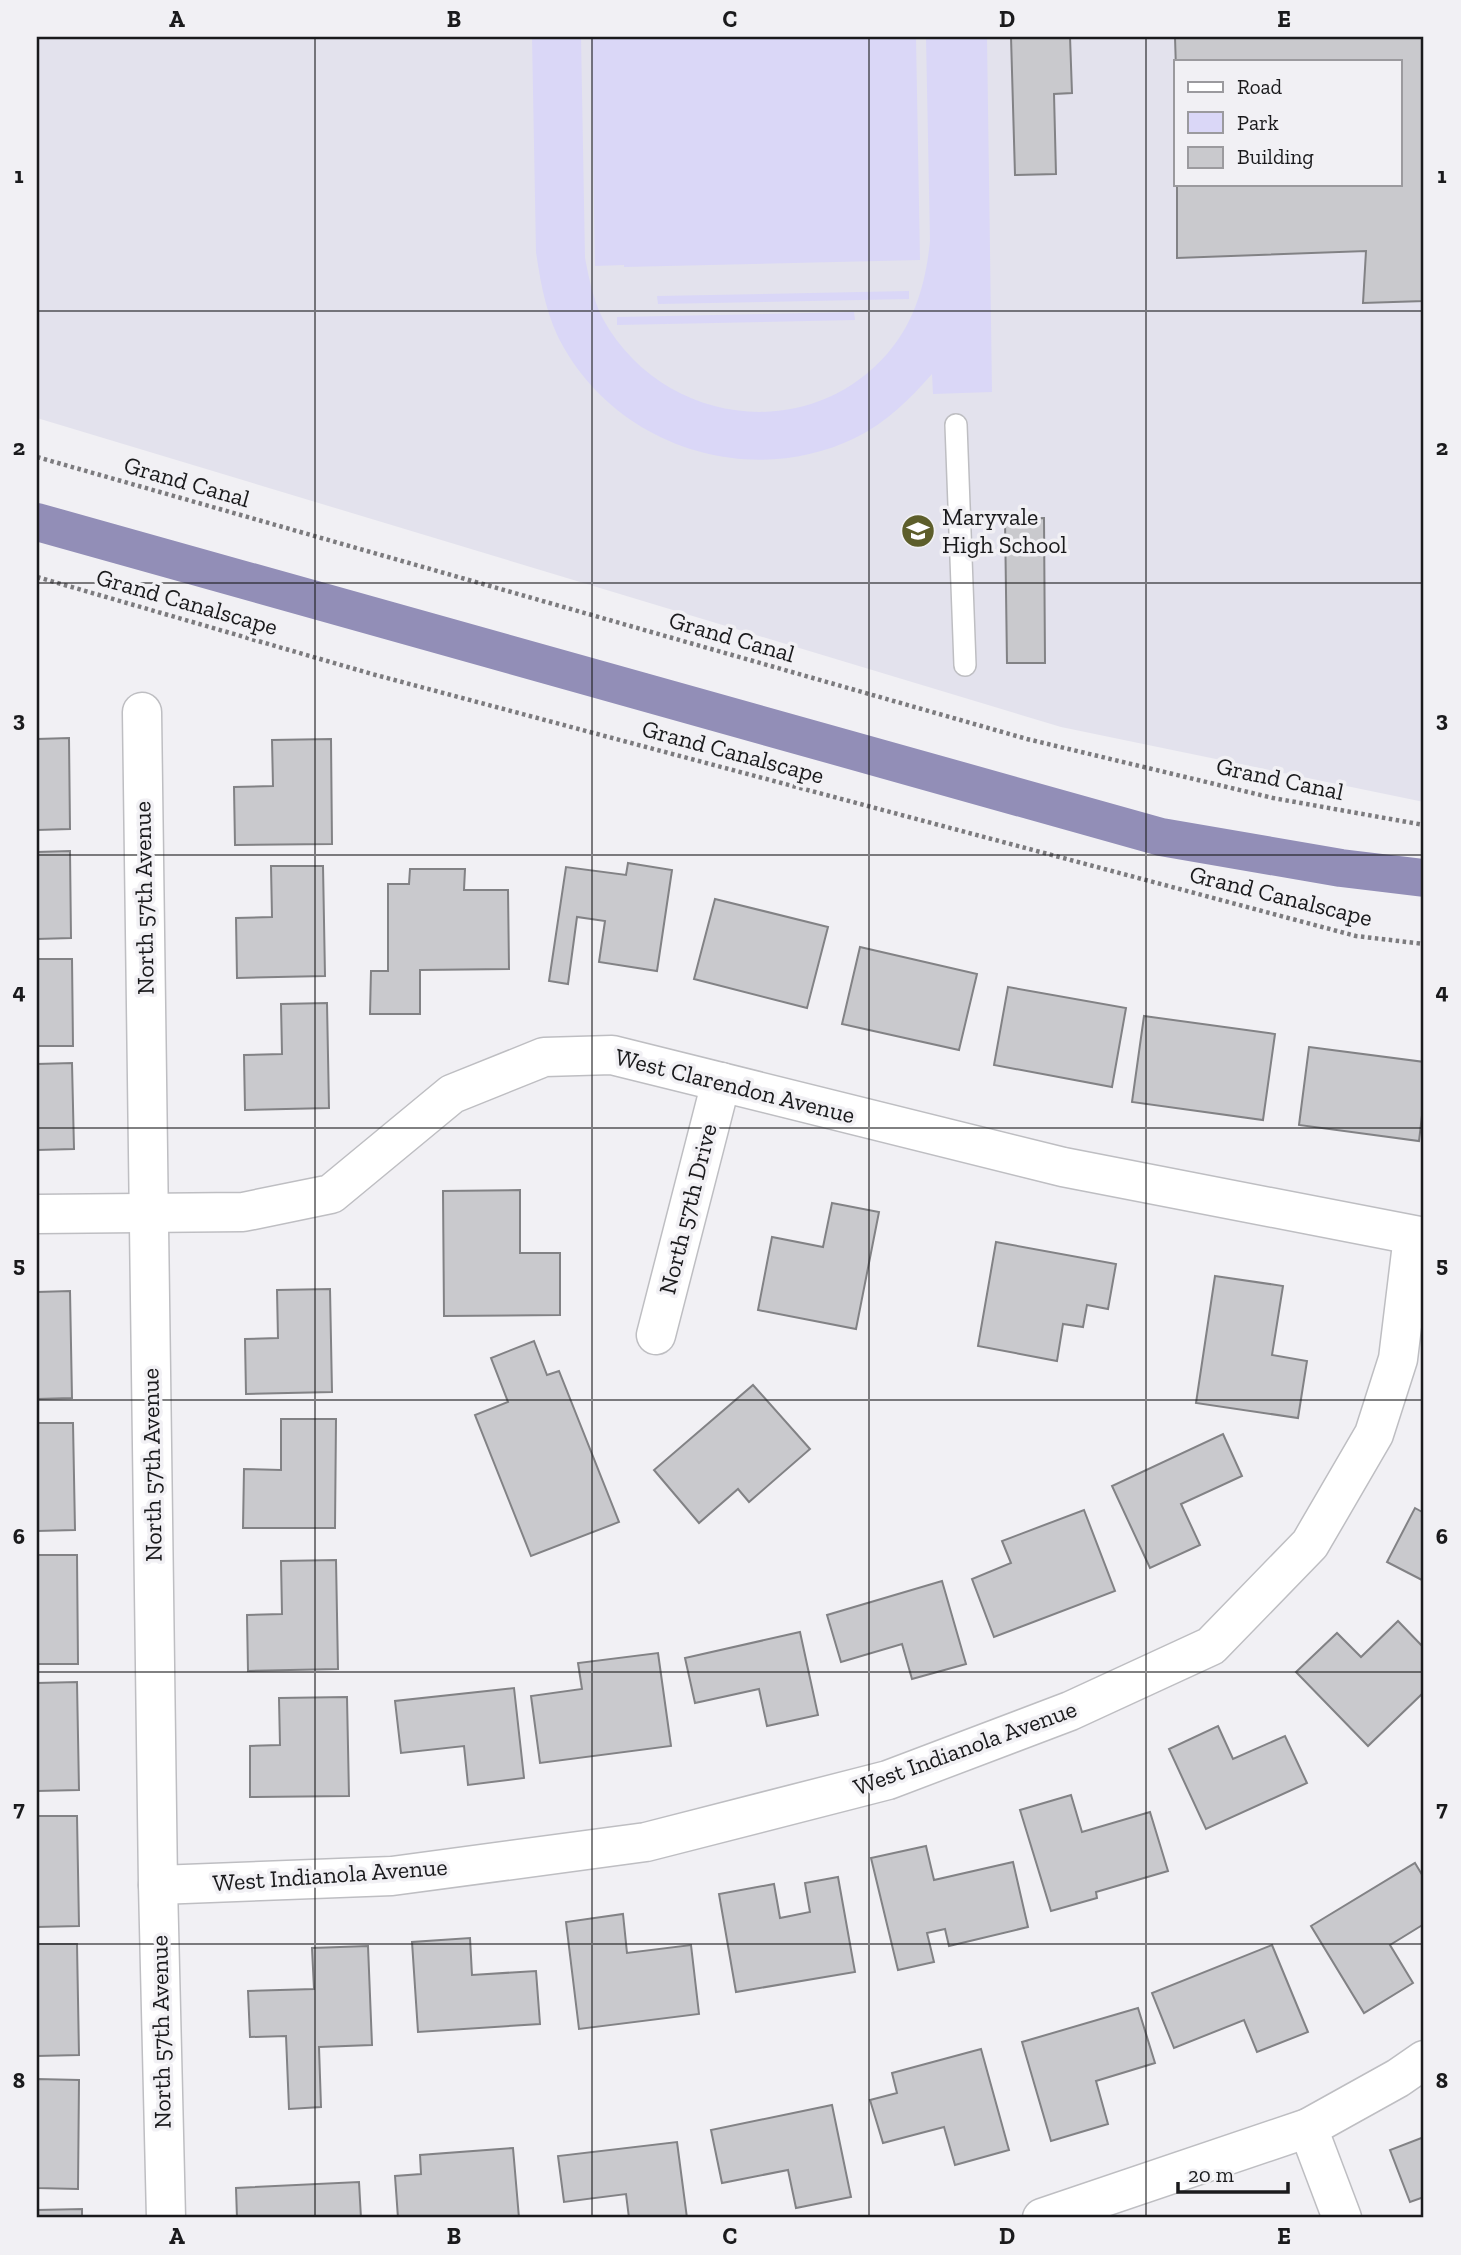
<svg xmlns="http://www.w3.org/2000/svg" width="1461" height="2255" viewBox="0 0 1461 2255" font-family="'Zilla Slab',serif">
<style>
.built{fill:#e3e2ed;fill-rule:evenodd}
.park{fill:#dad7f7}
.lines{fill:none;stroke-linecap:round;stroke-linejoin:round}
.canal{stroke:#928eb7;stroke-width:38}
.building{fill:#c9c9cd;stroke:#828285;stroke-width:2}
.service-casing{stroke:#bebec2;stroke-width:24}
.minor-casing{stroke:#bebec2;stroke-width:41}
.tertiary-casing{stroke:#bebec2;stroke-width:41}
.path{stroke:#7c7b7e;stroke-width:4.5;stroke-dasharray:3.5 3.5;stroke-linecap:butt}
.service{stroke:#fff;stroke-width:21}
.minor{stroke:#fff;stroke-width:38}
.tertiary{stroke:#fff;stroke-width:38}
.grid{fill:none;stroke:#1a1a1c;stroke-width:2;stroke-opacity:0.55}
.labels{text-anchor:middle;stroke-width:7;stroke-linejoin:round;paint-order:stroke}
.street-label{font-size:24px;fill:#1a1a1c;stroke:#f1f0f4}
.poi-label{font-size:24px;fill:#1a1a1c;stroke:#f1f0f4;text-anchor:start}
.neatline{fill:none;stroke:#1a1a1c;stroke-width:2.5}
.grid-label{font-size:23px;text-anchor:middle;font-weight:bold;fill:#1a1a1c}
</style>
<rect width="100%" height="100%" fill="#f1f0f4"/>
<path class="built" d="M37,37H1424V802L1061,727L37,418ZM1176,61H1400V184H1176Z"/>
<g class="park">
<path d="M532,37H581L585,258C589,278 593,300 603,319C661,424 806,446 887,354C915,322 926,282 930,241L926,37H987L992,392L933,394L932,374C910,399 886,423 855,438C752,488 622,449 564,348C547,319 541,286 536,252Z"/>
<polygon points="591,37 916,37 920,260 624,267 624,265 595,266"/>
<polygon points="909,291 909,299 658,304 657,296"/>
<polygon points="854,312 855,320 617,325 617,317"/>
</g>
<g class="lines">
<polyline class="canal" points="37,522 1161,837 1341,868 1424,878"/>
</g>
<g class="building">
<polygon points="1011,37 1070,37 1072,93 1054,94 1056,174 1015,175"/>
<polygon points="1175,37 1424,37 1424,301 1363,303 1366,251 1177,258 1177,184 1400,184 1400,61 1176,61 1176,70"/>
<polygon points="1044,518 1045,663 1007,663 1005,519"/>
<polygon points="69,738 70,829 37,830 37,739"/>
<polygon points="331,739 332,844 235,845 234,787 273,786 272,740"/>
<polygon points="70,851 71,938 37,939 37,852"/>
<polygon points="628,863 672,870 657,971 599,962 605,921 577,917 568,984 549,981 566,867 626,875"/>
<polygon points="271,866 323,866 325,976 237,978 236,918 272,917"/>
<polygon points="410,869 465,869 464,890 508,890 509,969 420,970 420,1014 370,1014 371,971 388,971 388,884 409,884"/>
<polygon points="715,899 828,927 807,1008 694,979"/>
<polygon points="860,947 977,974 959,1050 842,1024"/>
<polygon points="37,959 72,959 73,1046 37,1046"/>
<polygon points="1008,987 1126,1008 1112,1087 994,1065"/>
<polygon points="327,1003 329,1108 245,1110 244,1055 282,1054 281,1004"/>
<polygon points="1144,1016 1275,1034 1263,1120 1132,1102"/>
<polygon points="1309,1047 1424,1062 1424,1098 1419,1141 1299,1125"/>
<polygon points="72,1063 74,1149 37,1150 37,1064"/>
<polygon points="520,1190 520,1253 560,1253 560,1315 444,1316 443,1191"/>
<polygon points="832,1203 879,1212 856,1329 758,1310 772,1237 823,1247"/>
<polygon points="996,1242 1116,1264 1108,1309 1087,1305 1083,1327 1063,1324 1057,1361 978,1346"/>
<polygon points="1215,1276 1283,1286 1272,1355 1307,1361 1298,1418 1196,1403"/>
<polygon points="330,1289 332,1392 246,1394 245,1339 278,1338 277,1290"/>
<polygon points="70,1291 72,1398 37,1399 37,1292"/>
<polygon points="534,1341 547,1375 559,1371 619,1522 531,1556 475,1415 508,1402 491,1358"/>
<polygon points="753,1385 810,1449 749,1502 738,1489 699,1523 654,1470"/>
<polygon points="281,1419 336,1419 335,1528 243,1528 244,1469 281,1470"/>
<polygon points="37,1423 73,1423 75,1530 37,1531"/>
<polygon points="1223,1434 1242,1476 1181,1504 1200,1545 1150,1568 1112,1486"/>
<polygon points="1415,1508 1424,1513 1424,1581 1387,1562"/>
<polygon points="1084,1510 1115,1591 994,1637 972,1579 1011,1563 1002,1541"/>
<polygon points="37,1555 77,1555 78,1664 37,1664"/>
<polygon points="336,1560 338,1669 248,1671 247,1615 282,1614 281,1561"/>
<polygon points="942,1581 966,1664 912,1679 902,1644 841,1662 827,1615"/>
<polygon points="1398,1621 1424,1648 1424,1692 1368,1746 1296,1672 1337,1633 1361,1657"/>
<polygon points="800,1632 818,1715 767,1726 759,1689 695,1703 685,1658"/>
<polygon points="658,1653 671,1746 540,1763 531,1696 582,1689 578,1663"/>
<polygon points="77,1682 79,1790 37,1791 37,1683"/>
<polygon points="514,1688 524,1778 468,1785 464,1746 401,1753 395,1701"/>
<polygon points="347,1697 349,1796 250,1797 250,1746 280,1745 279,1698"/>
<polygon points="1218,1726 1233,1759 1285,1736 1307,1783 1206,1829 1169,1749"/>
<polygon points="1071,1795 1082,1832 1150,1812 1168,1871 1096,1892 1097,1898 1051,1911 1020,1810"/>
<polygon points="37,1816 77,1816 79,1926 37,1927"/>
<polygon points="926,1846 934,1880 1013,1862 1028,1927 949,1946 945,1929 927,1933 934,1962 898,1970 871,1858"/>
<polygon points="1415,1863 1424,1878 1424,1924 1390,1945 1413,1983 1364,2013 1311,1926"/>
<polygon points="838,1877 855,1972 736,1992 719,1894 774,1884 780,1918 810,1912 805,1883"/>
<polygon points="623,1914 627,1953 691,1945 699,2014 579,2029 566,1922"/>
<polygon points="470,1938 472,1975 536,1971 540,2024 418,2032 412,1942"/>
<polygon points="37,1944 77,1944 79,2055 37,2056"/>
<polygon points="1272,1945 1308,2032 1257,2052 1244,2020 1174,2048 1152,1993"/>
<polygon points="368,1946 372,2045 319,2047 321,2107 289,2109 286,2036 250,2037 248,1991 314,1989 312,1948"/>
<polygon points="1138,2008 1155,2063 1096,2081 1108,2124 1051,2141 1022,2042"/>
<polygon points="981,2049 1009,2150 955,2165 944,2127 883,2143 870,2100 897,2093 892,2073"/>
<polygon points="37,2079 79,2080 78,2189 37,2188"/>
<polygon points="832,2105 851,2197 796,2208 788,2170 722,2183 711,2130"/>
<polygon points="1424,2137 1424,2197 1410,2202 1390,2150"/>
<polygon points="677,2142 687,2218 629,2218 626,2194 564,2202 558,2156"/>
<polygon points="513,2148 519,2218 398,2218 395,2176 421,2174 420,2155"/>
<polygon points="359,2182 361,2218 237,2218 236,2188"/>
<polygon points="82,2209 82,2218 37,2218 37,2210"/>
</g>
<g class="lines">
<g class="service-casing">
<polyline id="service" points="956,425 965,665"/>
</g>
<g class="minor-casing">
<g id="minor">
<polyline points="37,1214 243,1212 331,1194 452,1094 544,1057 612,1055 1063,1167 1424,1237"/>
<polyline points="656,1335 721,1082"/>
<polyline points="158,1885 392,1876 646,1842 888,1780 1070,1711 1211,1646 1310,1544 1374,1434 1398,1359 1413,1236"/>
<polyline points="1308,2128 1342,2218"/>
<polyline points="1042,2218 1308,2128 1398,2078 1424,2060"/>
</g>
</g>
<g class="tertiary-casing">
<polyline id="tertiary" points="142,712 158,1885 166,2218"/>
</g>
<g class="path">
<polyline points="37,457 1027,739 1273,798 1424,825"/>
<polyline points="37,577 372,674 1356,936 1424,944"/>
</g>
<use href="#service" class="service"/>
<use href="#minor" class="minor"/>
<use href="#tertiary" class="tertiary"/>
</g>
<path class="grid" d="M315,37V2218M592,37V2218M869,37V2218M1146,37V2218M37,311H1424M37,583H1424M37,855H1424M37,1128H1424M37,1400H1424M37,1672H1424M37,1944H1424"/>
<defs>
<g id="school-disc" transform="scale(1.75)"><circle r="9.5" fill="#5d5e2b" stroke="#f1f0f4"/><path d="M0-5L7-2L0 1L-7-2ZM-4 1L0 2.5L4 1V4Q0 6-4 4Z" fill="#fff"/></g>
</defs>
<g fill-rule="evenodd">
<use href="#school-disc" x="918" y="531"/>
</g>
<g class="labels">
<g class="street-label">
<text transform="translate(187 482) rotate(16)" y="8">Grand Canal</text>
<text transform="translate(187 602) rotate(16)" y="8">Grand Canalscape</text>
<text transform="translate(732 637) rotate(16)" y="8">Grand Canal</text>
<text transform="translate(733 752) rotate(15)" y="8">Grand Canalscape</text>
<text transform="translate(1280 779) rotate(12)" y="8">Grand Canal</text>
<text transform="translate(1281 896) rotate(14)" y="8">Grand Canalscape</text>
<text transform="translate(144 898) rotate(-91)" y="8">North 57th Avenue</text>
<text transform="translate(735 1086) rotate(14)" y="8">West Clarendon Avenue</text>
<text transform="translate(688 1209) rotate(-76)" y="8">North 57th Drive</text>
<text transform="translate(152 1465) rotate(-91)" y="8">North 57th Avenue</text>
<text transform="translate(965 1748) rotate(-20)" y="8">West Indianola Avenue</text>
<text transform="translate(330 1875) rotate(-4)" y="8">West Indianola Avenue</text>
<text transform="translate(161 2032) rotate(-91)" y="8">North 57th Avenue</text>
</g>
<g class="poi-label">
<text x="942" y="525">Maryvale<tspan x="942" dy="28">High School</tspan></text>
</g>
</g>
<rect width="1461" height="2255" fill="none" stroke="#f1f0f4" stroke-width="77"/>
<rect x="1174" y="60" width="228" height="126" fill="#f1f0f4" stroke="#9b9a9e" stroke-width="2"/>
<rect x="1188" y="82" width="35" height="10" fill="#ffffff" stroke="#9b9a9e" stroke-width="2"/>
<text x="1237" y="94" font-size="21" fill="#1a1a1c">Road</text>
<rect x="1188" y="112" width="35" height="21" fill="#dad7f7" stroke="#9b9a9e" stroke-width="2"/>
<text x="1237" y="130" font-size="21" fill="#1a1a1c">Park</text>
<rect x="1188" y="147" width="35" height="21" fill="#c9c9cd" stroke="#9b9a9e" stroke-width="2"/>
<text x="1237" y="164" font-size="21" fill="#1a1a1c">Building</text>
<path d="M1178 2182v10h110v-10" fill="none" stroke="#1a1a1c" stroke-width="3.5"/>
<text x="1188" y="2182" font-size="21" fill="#1a1a1c" stroke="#f1f0f4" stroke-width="5" paint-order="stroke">20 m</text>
<rect x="38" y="38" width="1384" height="2178" class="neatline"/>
<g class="grid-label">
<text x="177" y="27">A</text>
<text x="454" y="27">B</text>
<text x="730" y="27">C</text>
<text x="1007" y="27">D</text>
<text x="1284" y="27">E</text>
<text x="19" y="183">1</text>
<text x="1442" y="183">1</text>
<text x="19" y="455">2</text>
<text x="1442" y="455">2</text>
<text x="19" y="727">3</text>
<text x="1442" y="727">3</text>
<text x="19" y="999">4</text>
<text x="1442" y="999">4</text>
<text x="19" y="1272">5</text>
<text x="1442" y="1272">5</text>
<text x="19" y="1544">6</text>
<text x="1442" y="1544">6</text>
<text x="19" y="1816">7</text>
<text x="1442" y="1816">7</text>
<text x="19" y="2088">8</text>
<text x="1442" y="2088">8</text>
<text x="177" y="2244">A</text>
<text x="454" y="2244">B</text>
<text x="730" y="2244">C</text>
<text x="1007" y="2244">D</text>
<text x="1284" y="2244">E</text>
</g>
</svg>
